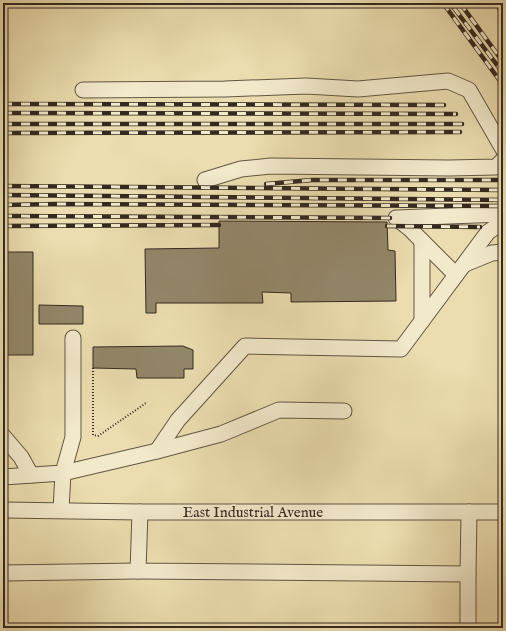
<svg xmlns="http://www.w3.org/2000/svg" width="506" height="631" viewBox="0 0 506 631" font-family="'IM FELL English',serif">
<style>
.building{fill:#93876a;stroke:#34291f}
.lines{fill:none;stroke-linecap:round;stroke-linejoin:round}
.minor-casing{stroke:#625643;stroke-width:17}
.path{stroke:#34291f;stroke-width:2;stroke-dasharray:1 2;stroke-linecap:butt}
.minor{stroke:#f2e9cb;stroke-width:15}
.rail-casing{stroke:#34291f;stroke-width:4.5}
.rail{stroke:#f2e9cb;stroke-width:3;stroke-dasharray:9;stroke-linecap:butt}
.labels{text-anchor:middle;stroke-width:3.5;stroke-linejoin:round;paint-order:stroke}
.street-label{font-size:15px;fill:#34291f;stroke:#f2e9cb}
</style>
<rect width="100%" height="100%" fill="#ebddaf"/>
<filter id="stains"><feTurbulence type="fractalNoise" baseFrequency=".005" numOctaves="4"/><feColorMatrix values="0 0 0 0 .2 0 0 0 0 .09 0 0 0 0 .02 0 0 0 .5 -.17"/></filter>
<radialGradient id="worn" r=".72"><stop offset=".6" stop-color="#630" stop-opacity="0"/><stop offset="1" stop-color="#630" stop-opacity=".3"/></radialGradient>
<g class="building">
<polygon points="219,221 387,222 388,250 395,251 396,301 291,302 291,293 262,292 263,303 156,303 156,313 146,313 145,249 219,248"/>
<polygon points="3,252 33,252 33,355 3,355 3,332 7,332 7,273 3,273"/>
<polygon points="39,305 83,306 83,324 39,324"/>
<polygon points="183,346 193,350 193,369 184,369 184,378 137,378 136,369 93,368 93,347"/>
</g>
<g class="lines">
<g class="minor-casing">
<g id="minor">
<polyline points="83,90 225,89 306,86 358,89 448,81 469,90 503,149"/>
<polyline points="205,180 241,169 271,166 449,168 496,167 503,160"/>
<polyline points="422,241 422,321"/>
<polyline points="465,264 492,253 503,252"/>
<polyline points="456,275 409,228 396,218 503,214"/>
<polyline points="3,436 21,457 31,475"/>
<polyline points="157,451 178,420 245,346 401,349 488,232 503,222"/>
<polyline points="3,477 63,473 73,437 73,338"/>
<polyline points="3,510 140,512 503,512"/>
<polyline points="61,510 63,473 157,451 221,434 279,410 344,411"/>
<polyline points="140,512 138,571 468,574 469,512"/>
<polyline points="3,573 138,571"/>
<polyline points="468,628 468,574"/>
</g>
</g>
<polyline class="path" points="93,368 93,435 98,436 146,403"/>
<use href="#minor" class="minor"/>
<g class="rail-casing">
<g id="rail">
<polyline points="443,3 503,85"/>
<polyline points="460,3 503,62"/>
<polyline points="497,3 503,17"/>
<polyline points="454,8 503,73"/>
<polyline points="3,104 444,105"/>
<polyline points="3,113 456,114"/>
<polyline points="3,124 462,124"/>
<polyline points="3,133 460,132"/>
<polyline points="266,184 312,180 503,180"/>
<polyline points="3,186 503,190"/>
<polyline points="3,195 503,200"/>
<polyline points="3,205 58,204 498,206"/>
<polyline points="3,216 390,218"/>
<polyline points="3,226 219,225"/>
<polyline points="387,226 480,227"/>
</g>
</g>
<use href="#rail" class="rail"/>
</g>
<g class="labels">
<g class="street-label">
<text x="253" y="517">East Industrial Avenue</text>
</g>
</g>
<rect width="506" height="631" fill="none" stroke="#ebddaf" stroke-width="16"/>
<rect x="4" y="4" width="498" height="623" fill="none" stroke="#34291f" stroke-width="2"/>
<rect x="8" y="8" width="490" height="615" fill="none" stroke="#34291f"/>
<rect width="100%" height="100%" filter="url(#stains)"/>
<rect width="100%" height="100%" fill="url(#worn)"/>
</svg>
